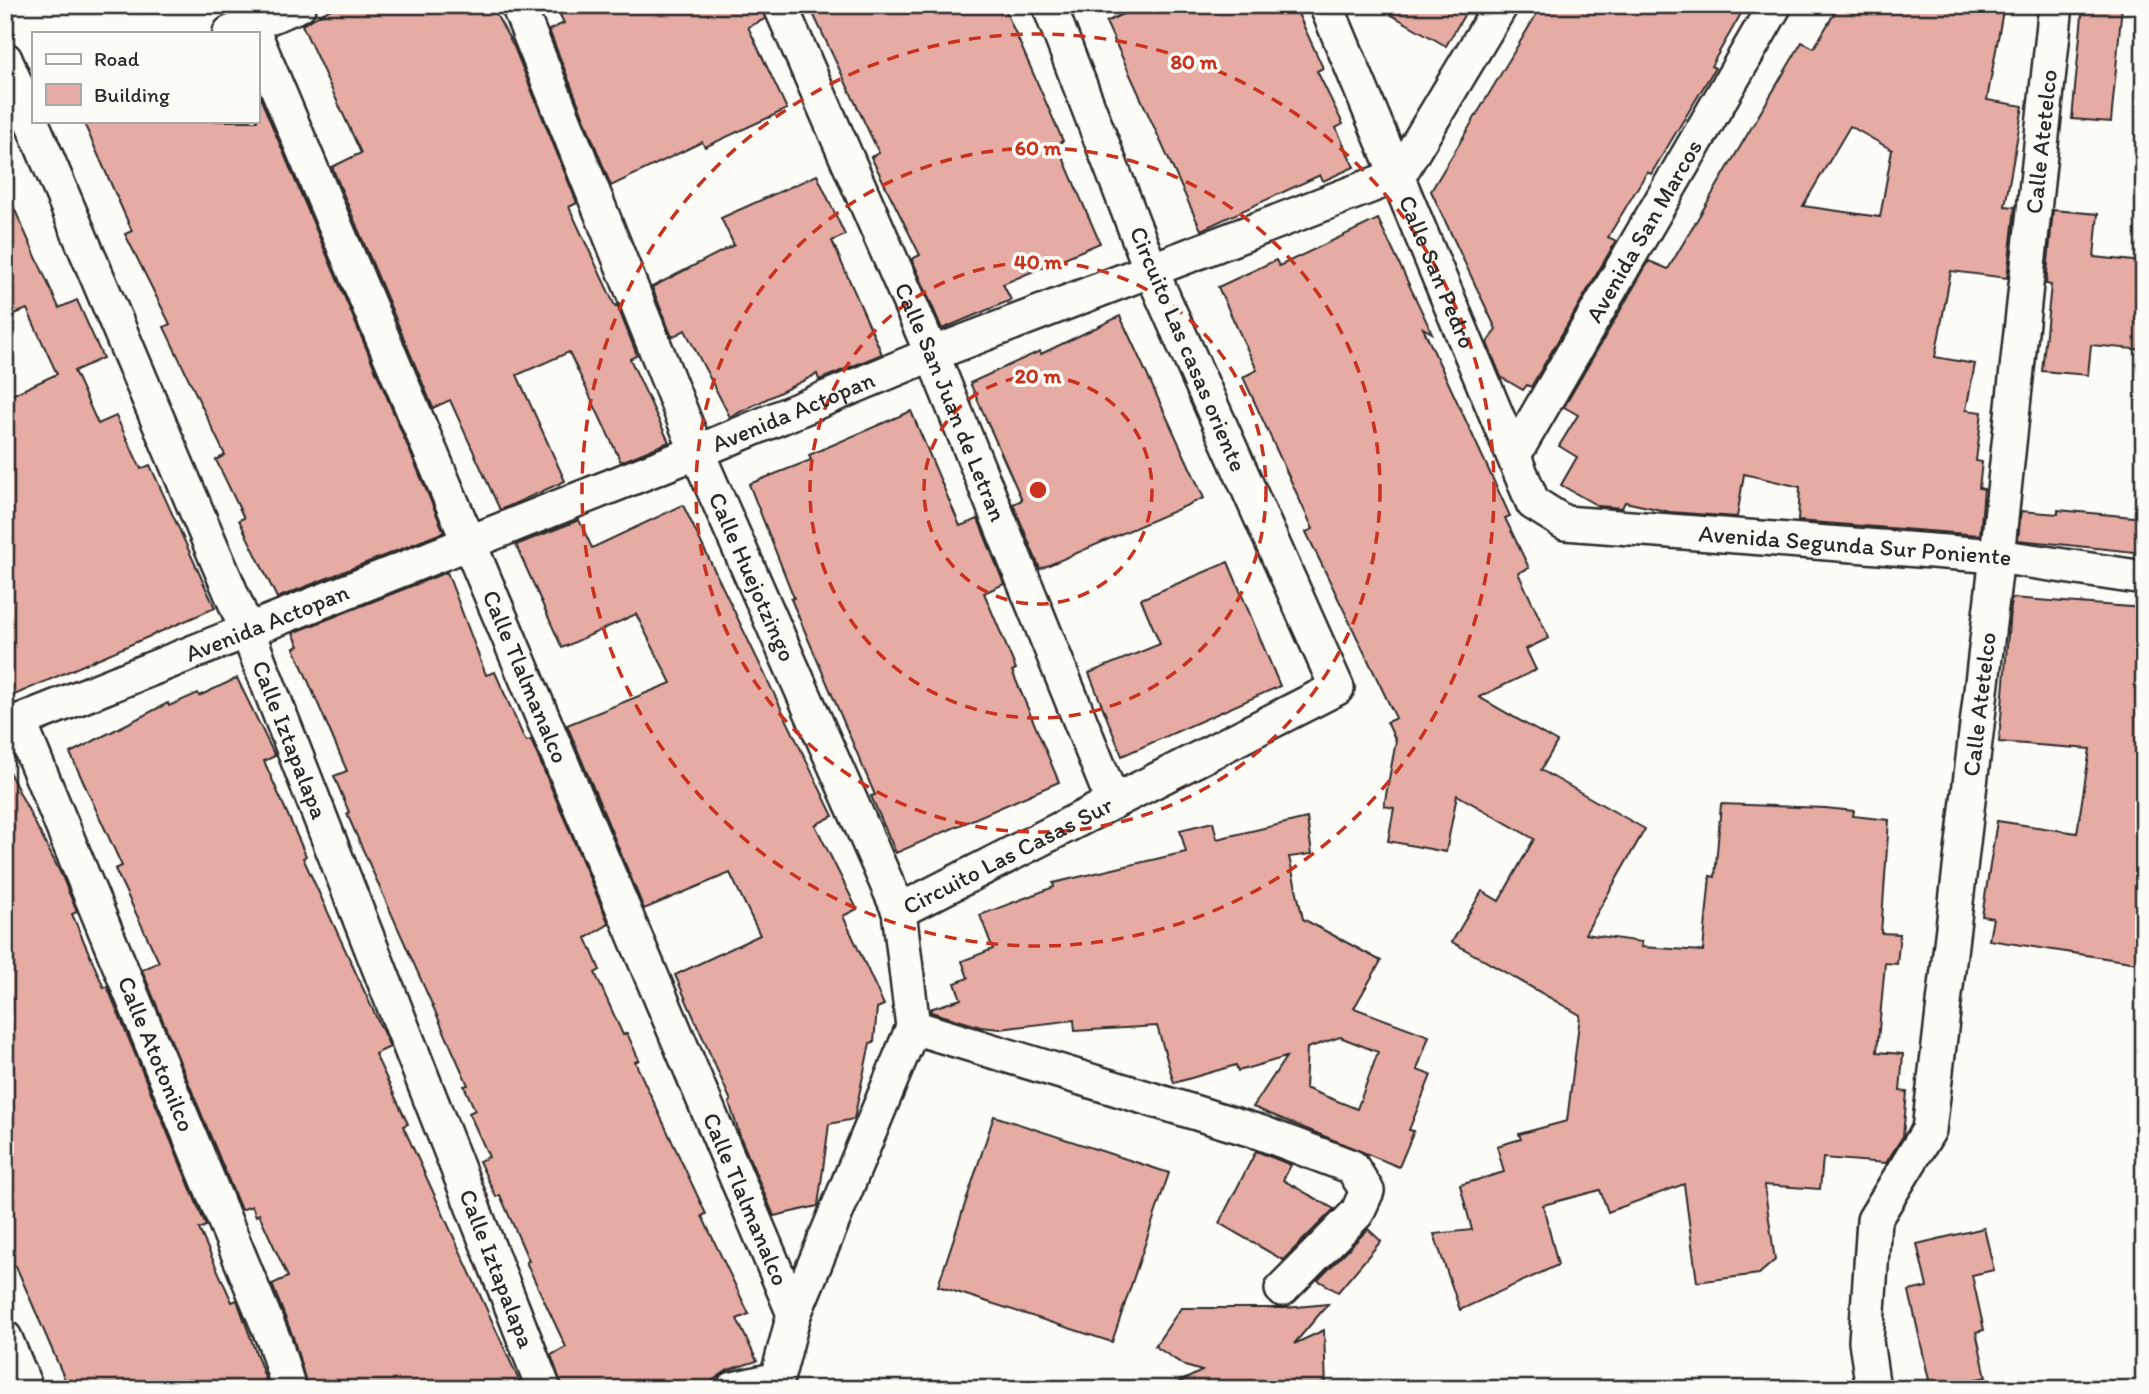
<svg xmlns="http://www.w3.org/2000/svg" width="2149" height="1394" viewBox="0 0 2149 1394" font-family="Itim,sans-serif">
<style>
.building{fill:#e6aca4;stroke:#2b2b2b;stroke-width:2;fill-rule:evenodd}
.lines{fill:none;stroke-linecap:round;stroke-linejoin:round}
.street-casing{stroke:#2b2b2b;stroke-width:38}
.street{stroke:#fdfcf7;stroke-width:33}
.ring{fill:none;stroke:#c8321e;stroke-width:3.5;stroke-dasharray:12 9}
.labels{text-anchor:middle;stroke-width:7;stroke-linejoin:round;paint-order:stroke}
.street-label{font-size:24px;fill:#2b2b2b;stroke:#fdfcf7}
.centre{fill:#c8321e;stroke:#fdfcf7;stroke-width:3.5}
.ring-label{font-size:21px;text-anchor:middle;font-weight:bold;fill:#c8321e;stroke:#fdfcf7;stroke-width:7;stroke-linejoin:round;paint-order:stroke}
</style>
<rect width="100%" height="100%" fill="#fdfcf7"/>
<filter id="ink" filterUnits="userSpaceOnUse"><feTurbulence type="fractalNoise" baseFrequency=".0143" numOctaves="2"/><feDisplacementMap in="SourceGraphic" scale="14" xChannelSelector="R" yChannelSelector="G"/><feConvolveMatrix kernelMatrix="1 2 1 2 8 2 1 2 1" color-interpolation-filters="sRGB"/></filter>
<g filter="url(#ink)">
<g class="building">
<polygon points="338,5 491,5 514,47 577,203 569,207 615,306 617,305 637,355 630,359 669,442 621,462 569,352 517,375 565,481 500,510 450,400 433,408 332,167 361,153 302,25"/>
<polygon points="555,5 761,5 765,19 748,27 787,109 705,147 702,142 611,186 549,30 564,23"/>
<polygon points="809,5 1003,5 1063,141 1057,144 1100,243 1003,284 1011,300 942,329 912,259 920,255 871,157 879,153"/>
<polygon points="1141,5 1294,5 1323,68 1317,71 1343,124 1336,128 1354,167 1323,181 1320,175 1201,230 1106,22"/>
<polygon points="1374,5 1470,5 1446,46"/>
<polygon points="1542,5 1746,5 1711,66 1715,68 1651,174 1647,172 1608,237 1616,241 1531,387 1527,385 1523,390 1501,377 1487,343 1496,329 1431,191"/>
<path d="M1839,5H2004L1987,100L2023,106L2005,206L2015,207L2007,278L1951,271L1935,357L1975,364L1966,410L1982,412L1976,461L1982,462L1979,488L1984,489L1980,535L1798,521L1800,487L1744,474L1737,517L1670,512L1625,502L1622,508L1598,506L1561,485L1577,457L1559,446L1578,415L1564,407L1649,261L1668,269L1802,42L1814,48ZM1850,126L1892,150L1880,217L1803,206Z"/>
<polygon points="2083,5 2122,5 2111,122 2072,119"/>
<polygon points="257,90 444,532 277,598 239,520 244,518 216,460 225,455 164,327 170,324 125,234 132,231 83,121 257,121"/>
<polygon points="817,175 845,235 832,241 882,354 819,380 817,374 730,417 685,330 672,337 652,287 734,245 721,218"/>
<polygon points="5,188 59,308 77,300 103,358 74,371 98,424 116,416 141,469 150,465 215,608 5,699 5,398 57,374 27,309 5,318"/>
<polygon points="2053,210 2098,214 2094,257 2144,262 2144,350 2091,345 2088,375 2042,371 2051,285 2046,284"/>
<polygon points="1378,219 1432,333 1423,328 1510,516 1505,518 1529,568 1518,573 1549,638 1526,649 1536,670 1479,697 1557,742 1541,770 1645,829 1585,934 1642,942 1641,947 1703,951 1710,876 1715,877 1721,804 1825,808 1854,811 1853,816 1889,820 1881,933 1900,934 1897,964 1885,963 1877,1052 1903,1054 1900,1091 1907,1092 1903,1136 1886,1163 1823,1158 1820,1189 1764,1185 1775,1260 1759,1274 1697,1282 1684,1184 1608,1212 1600,1190 1543,1205 1558,1265 1460,1310 1434,1234 1472,1230 1460,1185 1504,1172 1497,1146 1521,1139 1519,1134 1567,1121 1580,1015 1452,942 1482,891 1499,901 1534,839 1457,795 1446,852 1388,841 1394,808 1384,806 1396,741 1387,722 1396,718 1306,532 1313,529 1243,377 1257,370 1218,287 1276,260 1279,266"/>
<polygon points="1120,316 1204,498 1040,569 1013,504 1022,500 970,383 1040,351 1041,354"/>
<polygon points="911,411 960,526 978,519 1004,584 984,593 1016,669 1012,671 1059,782 896,853 871,796 875,795 791,599 794,598 749,484 811,460 809,455"/>
<polygon points="683,505 833,816 815,825 857,909 843,916 884,1005 877,1008 874,1042 870,1043 854,1119 829,1124 818,1206 774,1216 741,1139 729,1102 731,1101 675,975 760,935 730,873 644,909 567,725 671,683 636,614 562,648 516,545 579,520 592,548"/>
<polygon points="2058,510 2144,518 2144,553 2018,540 2021,511 2058,514"/>
<polygon points="1228,562 1280,686 1122,756 1089,673 1160,644 1141,599"/>
<polygon points="447,572 486,675 495,672 524,738 527,741 531,740 609,924 586,938 600,970 595,973 623,1035 627,1033 639,1060 635,1062 706,1214 702,1216 749,1314 737,1319 757,1361 728,1370 700,1389 563,1389 551,1355 566,1347 526,1262 529,1261 500,1195 496,1197 479,1161 489,1157 469,1113 475,1110 464,1086 468,1085 347,814 349,812 334,776 347,771 294,648 299,646 293,633"/>
<polygon points="2011,598 2144,608 2144,730 2140,779 2144,780 2144,964 1989,940 1993,918 1982,916 1997,821 2077,833 2090,749 1999,742"/>
<polygon points="237,678 275,756 264,761 306,856 303,858 390,1047 375,1054 408,1124 403,1126 523,1389 308,1389 293,1337 272,1284 288,1277 259,1214 256,1216 252,1206 241,1210 142,970 159,962 115,869 122,866 70,753 168,703 169,706 198,693 199,696"/>
<polygon points="5,764 62,876 77,912 72,914 104,988 107,986 206,1226 199,1229 232,1302 237,1300 269,1389 69,1389 16,1266 13,1267 5,1249"/>
<path d="M1307,818L1312,854L1289,857L1303,919L1381,961L1354,1008L1429,1036L1417,1070L1431,1075L1409,1130L1414,1131L1399,1167L1253,1107L1286,1057L1238,1071L1236,1065L1174,1083L1157,1026L1075,1031L1074,1020L1000,1029L981,1027L931,1012L930,1009L961,999L955,983L968,978L962,961L993,949L980,915L1054,887L1053,883L1186,852L1180,830L1213,822L1217,839ZM1340,1037L1378,1052L1357,1109L1305,1088L1307,1048Z"/>
<polygon points="994,1116 1169,1173 1112,1342 938,1286"/>
<polygon points="1256,1151 1291,1165 1283,1180 1334,1209 1283,1260 1219,1223"/>
<polygon points="1984,1228 1994,1270 1972,1275 1984,1330 1976,1332 1986,1377 1931,1389 1909,1291 1927,1287 1917,1244"/>
<polygon points="1368,1229 1381,1241 1338,1292 1318,1280"/>
<polygon points="1328,1304 1294,1344 1324,1330 1326,1389 1165,1389 1202,1371 1185,1366 1155,1346 1181,1308 1286,1308"/>
</g>
<g class="lines">
<g class="street-casing">
<g id="street">
<path id="s1" d="M518,5L697,452L899,911L913,1027L794,1314L777,1379L733,1389"/>
<path id="s2" d="M780,5L932,354L1113,802"/>
<path id="s3" d="M1326,5L1533,503L1565,523L1997,556L2144,578"/>
<polyline points="230,33 299,5"/>
<path id="s4" d="M257,40L794,1314"/>
<path id="s5" d="M5,59L248,633L544,1389"/>
<path id="s6" d="M1514,455L1775,5"/>
<path id="s7" d="M19,721L275,1343L289,1389"/>
<path id="s8" d="M5,727L697,452L932,354L1399,175L1501,5"/>
<path id="s9" d="M899,911L1337,688L1151,270L1049,5"/>
<polyline points="913,1027 1259,1132 1352,1167 1367,1191 1357,1213 1282,1289"/>
<polyline points="5,1338 26,1389"/>
<path id="s10" d="M1873,1389L1866,1341L1874,1220L1929,1130L1997,556L2056,5"/>
</g>
</g>
<use href="#street" class="street"/>
</g>
</g>
<g class="ring">
<circle cx="1038" cy="490" r="114"/>
<circle cx="1038" cy="490" r="228"/>
<circle cx="1038" cy="490" r="342"/>
<circle cx="1038" cy="490" r="456"/>
</g>
<g class="labels">
<g class="street-label">
<text dy="8" stroke="none"><textPath href="#s10" startOffset="1270">Calle Atetelco</textPath></text>
<text dy="8" stroke="none"><textPath href="#s6" startOffset="259">Avenida San Marcos</textPath></text>
<text dy="8" stroke="none"><textPath href="#s3" startOffset="289">Calle San Pedro</textPath></text>
<text transform="translate(1188 349) rotate(67)" y="8">Circuito Las casas oriente</text>
<text dy="8" stroke="none"><textPath href="#s2" startOffset="432">Calle San Juan de Letran</textPath></text>
<text dy="8" stroke="none"><textPath href="#s8" startOffset="849">Avenida Actopan</textPath></text>
<text dy="8" stroke="none"><textPath href="#s3" startOffset="868">Avenida Segunda Sur Poniente</textPath></text>
<text dy="8" stroke="none"><textPath href="#s1" startOffset="618">Calle Huejotzingo</textPath></text>
<text dy="8" stroke="none"><textPath href="#s8" startOffset="282">Avenida Actopan</textPath></text>
<text dy="8" stroke="none"><textPath href="#s4" startOffset="691">Calle Tlalmanalco</textPath></text>
<text dy="8" stroke="none"><textPath href="#s10" startOffset="704">Calle Atetelco</textPath></text>
<text dy="8" stroke="none"><textPath href="#s5" startOffset="738">Calle Iztapalapa</textPath></text>
<text dy="8" stroke="none"><textPath href="#s9" startOffset="122">Circuito Las Casas Sur</textPath></text>
<text dy="8" stroke="none"><textPath href="#s7" startOffset="360">Calle Atotonilco</textPath></text>
<text dy="8" stroke="none"><textPath href="#s4" startOffset="1258">Calle Tlalmanalco</textPath></text>
<text dy="8" stroke="none"><textPath href="#s5" startOffset="1306">Calle Iztapalapa</textPath></text>
</g>
</g>
<circle cx="1038" cy="490" r="10" class="centre"/>
<g class="ring-label">
<text x="1194" y="69">80 m</text>
<text x="1038" y="155">60 m</text>
<text x="1038" y="269">40 m</text>
<text x="1038" y="383">20 m</text>
</g>
<rect width="2149" height="1394" fill="none" stroke="#fdfcf7" stroke-width="28"/>
<rect x="14" y="14" width="2121" height="1366" fill="none" stroke="#2b2b2b" stroke-width="2.5" filter="url(#ink)"/>
<rect x="32" y="32" width="228" height="91" fill="#fdfcf7" stroke="#a9a8a5" stroke-width="2"/>
<rect x="46" y="54" width="35" height="10" fill="#fdfcf7" stroke="#a9a8a5" stroke-width="2"/>
<text x="94" y="66" font-size="21" fill="#2b2b2b">Road</text>
<rect x="46" y="84" width="35" height="21" fill="#e6aca4" stroke="#a9a8a5" stroke-width="2"/>
<text x="94" y="102" font-size="21" fill="#2b2b2b">Building</text>
</svg>
